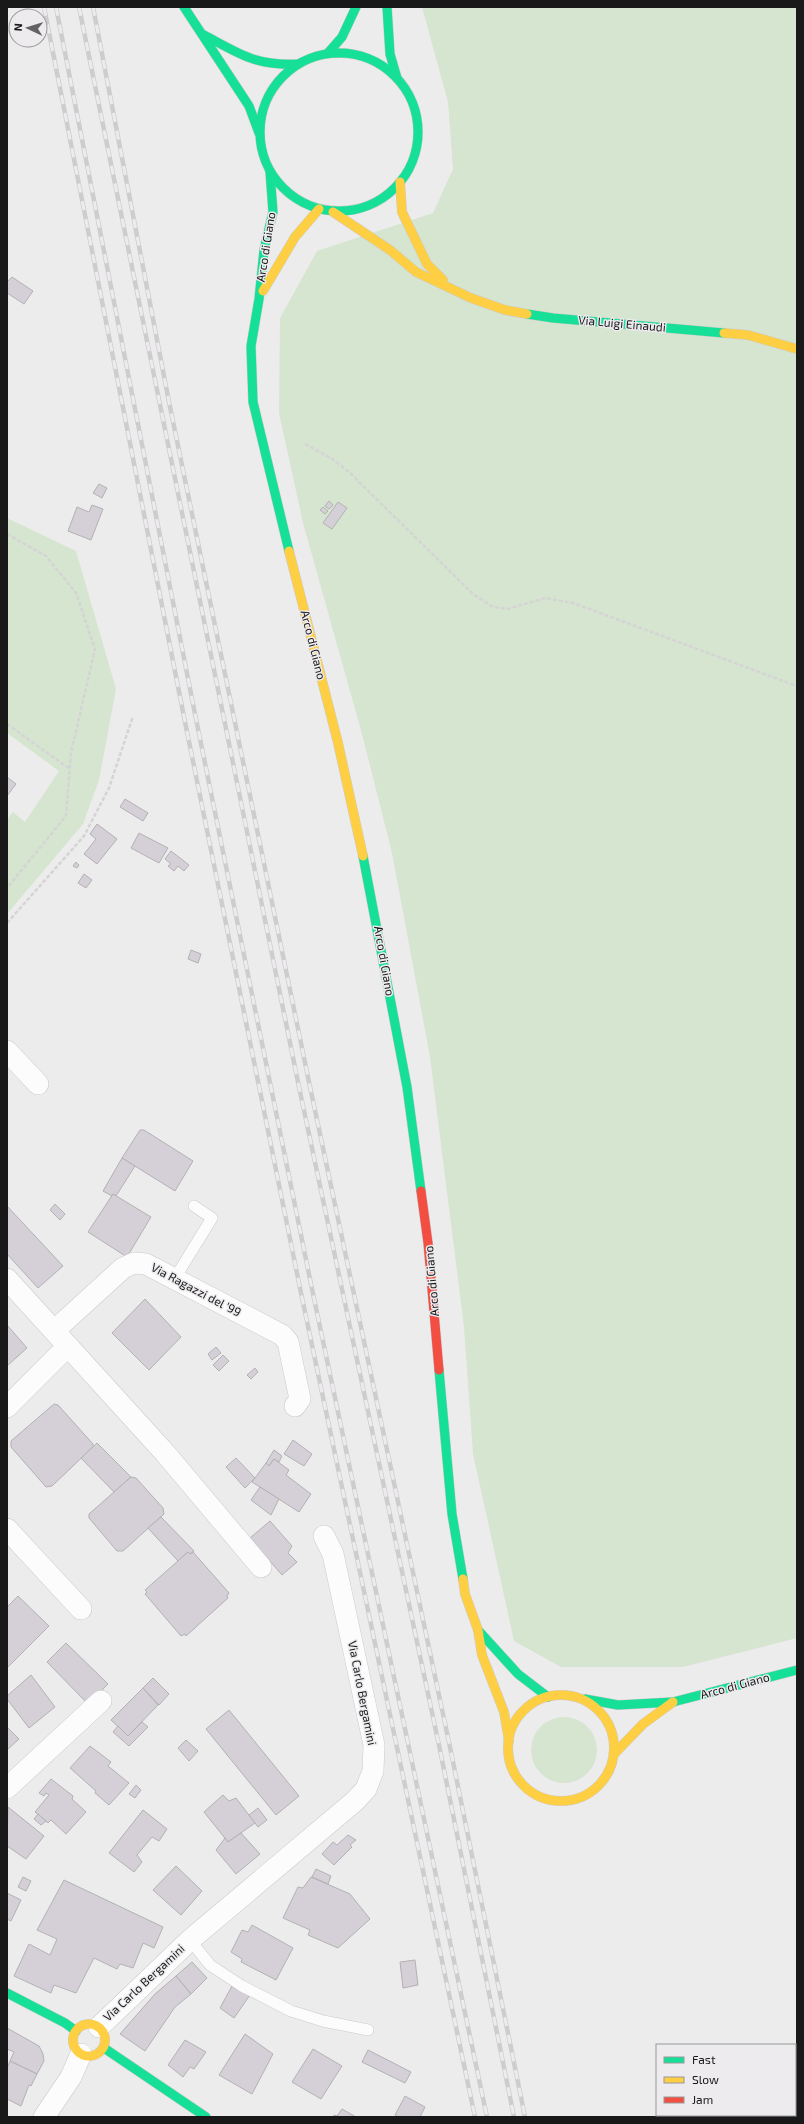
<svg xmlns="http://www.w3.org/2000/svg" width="804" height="2124" viewBox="0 0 804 2124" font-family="'Exo 2',sans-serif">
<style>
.green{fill:#d5e5cf}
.building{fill:#d5cfd8;stroke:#b2b2b2}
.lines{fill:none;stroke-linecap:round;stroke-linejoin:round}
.lane-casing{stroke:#cbcacb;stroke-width:12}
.street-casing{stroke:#cbcacb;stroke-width:22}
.fast-casing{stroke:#cbcacb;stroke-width:10}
.slow-casing{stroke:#cbcacb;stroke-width:10}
.jam-casing{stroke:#cbcacb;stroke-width:10}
.path{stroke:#d5d4d5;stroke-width:2.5;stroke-dasharray:4 2;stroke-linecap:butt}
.lane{stroke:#fcfcfc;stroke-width:11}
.street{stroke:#fcfcfc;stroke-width:21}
.fast{stroke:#16e098;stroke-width:9}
.slow{stroke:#ffcf43;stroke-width:9}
.jam{stroke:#f24e42;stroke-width:9}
.rail-casing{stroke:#cecdce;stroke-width:4.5}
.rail{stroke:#edebee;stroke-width:3;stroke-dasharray:9;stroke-linecap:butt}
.labels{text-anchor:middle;stroke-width:3;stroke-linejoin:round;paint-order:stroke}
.street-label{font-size:12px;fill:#19191a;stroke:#edebee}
</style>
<rect width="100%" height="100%" fill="#edeced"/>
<g class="green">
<polygon points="422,7 797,7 797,1638 683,1667 561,1667 514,1641 473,1454 464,1327 430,1057 392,853 362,734 303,523 279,413 280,318 317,251 433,213 453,169 448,102"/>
<polygon points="7,518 76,551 116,689 99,780 83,824 7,914 7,820 13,812 25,822 59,771 7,733"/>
<circle cx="564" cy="1750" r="33"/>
</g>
<g class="building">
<polygon points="12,277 33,291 24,304 7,293 7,282"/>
<polygon points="99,484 107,488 102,498 93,493"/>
<polygon points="329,501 333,505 329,509 325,506"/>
<polygon points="338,502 347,508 332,529 323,523"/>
<polygon points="92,505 103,509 91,540 68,531 77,507 89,512"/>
<polygon points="323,507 328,511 325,514 320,510"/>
<polygon points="7,777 16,784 7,796"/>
<polygon points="125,799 148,813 143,821 120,807"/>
<polygon points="97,824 117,839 97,864 84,854 96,839 90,834"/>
<polygon points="139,833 168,848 159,863 131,848"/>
<polygon points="171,851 189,865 184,871 178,866 174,871 168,866 171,864 165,859"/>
<polygon points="76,862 79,865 77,868 73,866"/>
<polygon points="84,874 92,880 86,888 78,883"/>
<polygon points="191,950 201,954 198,963 188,959"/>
<polygon points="140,1130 144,1130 193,1161 175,1191 122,1158"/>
<polygon points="122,1158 135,1166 116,1196 113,1194 112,1196 103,1191"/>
<polygon points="113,1194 151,1217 127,1257 88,1232"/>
<polygon points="55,1204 65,1214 60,1220 50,1210"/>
<polygon points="7,1206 63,1266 38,1288 7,1254"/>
<polygon points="145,1299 181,1337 149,1370 112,1333"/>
<polygon points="7,1325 27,1348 7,1366"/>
<polygon points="216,1347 221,1353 212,1360 208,1354"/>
<polygon points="223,1355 229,1361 219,1371 213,1365"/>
<polygon points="255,1368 258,1372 251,1379 247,1375"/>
<polygon points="54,1404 58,1405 93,1444 93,1447 52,1486 46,1487 11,1447 11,1441"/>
<polygon points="293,1440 312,1454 304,1466 284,1454"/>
<polygon points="97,1443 131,1477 114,1492 81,1458"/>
<polygon points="274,1450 282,1456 279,1462 274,1459 269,1466 266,1463"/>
<polygon points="236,1458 255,1478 245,1488 226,1467"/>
<polygon points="274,1459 289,1470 286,1475 311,1494 299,1512 252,1482 266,1463 269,1466"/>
<polygon points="131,1477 136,1478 163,1508 164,1514 123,1551 117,1551 89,1518 89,1514"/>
<polygon points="260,1487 279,1499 271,1515 251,1500"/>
<polygon points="161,1517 194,1551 190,1554 188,1552 178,1561 148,1528"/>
<polygon points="270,1521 292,1546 288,1553 297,1562 282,1575 250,1538"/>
<polygon points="188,1552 190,1554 193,1552 229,1593 227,1596 228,1598 186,1636 185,1634 181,1636 145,1594 147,1592 145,1590"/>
<polygon points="18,1596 49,1626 7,1668 7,1607"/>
<polygon points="66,1643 108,1684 88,1704 47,1662"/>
<polygon points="31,1675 55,1707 29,1728 7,1699 7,1696"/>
<polygon points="153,1678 169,1694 159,1705 143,1688"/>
<polygon points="143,1688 158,1705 128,1736 111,1720"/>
<polygon points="229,1710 299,1796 276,1815 206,1729"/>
<polygon points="142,1722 148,1727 129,1746 113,1732 118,1726 128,1736"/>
<polygon points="8,1728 19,1739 7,1750 7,1729"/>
<polygon points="186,1740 198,1751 189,1761 178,1748"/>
<polygon points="90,1746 111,1762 108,1766 129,1783 109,1805 95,1793 96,1791 70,1768"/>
<polygon points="51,1779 73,1796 72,1799 86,1812 66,1834 51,1820 48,1823 35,1812 49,1795 46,1793 44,1796 39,1793"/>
<polygon points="136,1785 141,1790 135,1798 129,1794"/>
<polygon points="223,1795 229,1801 236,1798 255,1823 228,1842 204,1812"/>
<polygon points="8,1807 44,1836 26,1859 7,1846"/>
<polygon points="258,1808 267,1820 258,1827 249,1815"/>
<polygon points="143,1810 167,1829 159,1841 152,1837 137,1855 142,1862 134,1872 109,1853"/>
<polygon points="38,1814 46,1821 41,1825 34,1819"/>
<polygon points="241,1833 260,1854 236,1874 216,1850 225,1838 228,1842"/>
<polygon points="348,1835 356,1840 350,1845 352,1847 334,1865 322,1854 333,1842 337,1845"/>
<polygon points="176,1866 202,1891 181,1915 153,1890"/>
<polygon points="316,1869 331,1876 328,1884 312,1877"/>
<polygon points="23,1877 31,1881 26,1891 18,1887"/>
<polygon points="311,1877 350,1894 370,1919 338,1948 308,1935 310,1930 283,1918 298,1887 303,1888"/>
<polygon points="64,1880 163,1927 154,1948 143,1943 133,1968 120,1964 117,1969 94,1958 76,1993 54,1985 51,1993 14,1976 29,1944 50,1955 57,1939 37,1930"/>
<polygon points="7,1893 21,1900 11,1921 7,1919"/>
<polygon points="252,1925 293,1948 276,1980 241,1962 242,1959 231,1952 242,1930 248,1932"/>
<polygon points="415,1960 418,1985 403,1988 400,1962"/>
<polygon points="192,1962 207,1978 191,1994 176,1976"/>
<polygon points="176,1976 191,1994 175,2007 145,2051 120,2034 155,1994"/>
<polygon points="232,1986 250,1995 234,2018 220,2008"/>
<polygon points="7,2028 39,2046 43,2054 44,2061 37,2074 10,2061 14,2052 7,2049"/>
<polygon points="245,2034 273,2054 252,2094 219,2075"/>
<polygon points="185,2040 206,2052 194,2069 190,2067 183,2077 168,2065"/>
<polygon points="313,2049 342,2066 321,2099 292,2082"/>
<polygon points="368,2050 411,2072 405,2083 362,2062"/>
<polygon points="10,2061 37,2074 31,2086 29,2085 21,2106 7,2099 7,2068"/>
<polygon points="405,2096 425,2107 420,2117 399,2117 395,2115"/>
<polygon points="342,2109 356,2117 333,2117 334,2115 337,2116"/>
</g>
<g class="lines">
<g class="lane-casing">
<g id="lane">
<polyline points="175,1278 212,1218 194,1206"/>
<polyline points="190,1940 210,1965 242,1986 291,2011 323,2021 368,2030"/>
</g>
</g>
<g class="street-casing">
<g id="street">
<polyline points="7,1051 38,1084"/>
<polyline points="7,1279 165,1453 261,1567"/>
<polyline points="55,1330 123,1268 134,1263 146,1264 282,1335 288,1342 300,1399 295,1406"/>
<polyline points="7,1407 68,1346"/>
<polyline points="7,1529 81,1609"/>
<polyline points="7,1788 101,1701"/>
<polyline points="99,2027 190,1940 355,1801 366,1789 373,1771 374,1745 333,1554 324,1536"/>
<polyline points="44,2117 71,2077 81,2054"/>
</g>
</g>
<g class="fast-casing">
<g id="fast">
<polyline points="184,7 249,106 259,133"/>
<polyline points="387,7 390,54 397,78"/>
<path d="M204,35C240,54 255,66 298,64"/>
<polyline points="328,53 342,37 356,7"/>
<circle cx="339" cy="132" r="79"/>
<polyline points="270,172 273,212 264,250 259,299 251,346 253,402 289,551"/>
<polyline points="527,314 553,318 724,333"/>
<polyline points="363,856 407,1087 421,1191"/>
<polyline points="439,1370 452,1514 463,1579"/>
<polyline points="478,1630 518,1674 548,1697"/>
<polyline points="585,1699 618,1705 673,1702 797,1670"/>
<polyline points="7,1993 65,2023 76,2031"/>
<polyline points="104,2048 206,2117"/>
</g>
</g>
<g class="slow-casing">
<g id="slow">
<polyline points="400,182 402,212 427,264 443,280"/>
<polyline points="333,212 390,250 416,272 471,298 505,310 527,314"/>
<polyline points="263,291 295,237 319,209"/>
<polyline points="724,333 748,335 797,349"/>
<polyline points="289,551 338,743 363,856"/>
<polyline points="463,1579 465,1594 478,1630 482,1655 504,1712 509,1741"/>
<circle cx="561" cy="1748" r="53"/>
<polyline points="614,1754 643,1724 673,1702"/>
<circle cx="89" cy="2040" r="16"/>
</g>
</g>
<g class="jam-casing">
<polyline id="jam" points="421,1191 428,1243 439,1370"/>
</g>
<g class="path">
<polyline points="305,444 331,458 348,471 473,594 493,607 508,609 545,598 573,603 797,686"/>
<polyline points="7,534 46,556 76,593 95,649 71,753 66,816 7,888"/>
<polyline points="7,724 70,769"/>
<polyline points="7,923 84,836 109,788 133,716"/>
</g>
<use href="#lane" class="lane"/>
<use href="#street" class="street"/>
<use href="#fast" class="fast"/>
<use href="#slow" class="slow"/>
<use href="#jam" class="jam"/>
<g class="rail-casing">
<g id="rail">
<polyline points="44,7 184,717 301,1293 475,2117"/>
<polyline points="56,7 195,714 312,1289 487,2117"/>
<polyline points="79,7 299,1087 440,1750 514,2117"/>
<polyline points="93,7 169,402 309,1082 450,1747 525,2117"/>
</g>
</g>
<use href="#rail" class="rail"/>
</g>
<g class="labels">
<g class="street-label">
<text transform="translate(266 247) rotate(-81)" y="4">Arco di Giano</text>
<text transform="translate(622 324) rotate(5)" y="4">Via Luigi Einaudi</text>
<text transform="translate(313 645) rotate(76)" y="4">Arco di Giano</text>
<text transform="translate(384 961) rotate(80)" y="4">Arco di Giano</text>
<text transform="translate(432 1281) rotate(-95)" y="4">Arco di Giano</text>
<text transform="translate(196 1290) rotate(28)" y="4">Via Ragazzi del '99</text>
<text transform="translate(735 1686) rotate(-15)" y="4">Arco di Giano</text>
<text transform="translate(362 1693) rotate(79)" y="4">Via Carlo Bergamini</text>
<text transform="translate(144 1983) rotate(-43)" y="4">Via Carlo Bergamini</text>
</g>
</g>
<rect width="804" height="2124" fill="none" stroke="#19191a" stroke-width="16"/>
<rect x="656" y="2044" width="140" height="72" fill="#edebee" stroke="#989799"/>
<rect x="664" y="2057" width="20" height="6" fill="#16e098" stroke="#989799"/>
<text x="692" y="2064" font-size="12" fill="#19191a">Fast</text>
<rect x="664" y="2077" width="20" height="6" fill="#ffcf43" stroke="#989799"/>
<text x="692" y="2084" font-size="12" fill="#19191a">Slow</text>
<rect x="664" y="2097" width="20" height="6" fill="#f24e42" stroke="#989799"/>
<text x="692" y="2104" font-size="12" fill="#19191a">Jam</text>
<g transform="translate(28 28) rotate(274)"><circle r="19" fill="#edebee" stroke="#989799"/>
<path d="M0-3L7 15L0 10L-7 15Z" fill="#636364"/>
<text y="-6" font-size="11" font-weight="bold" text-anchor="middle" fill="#19191a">N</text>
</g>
</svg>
